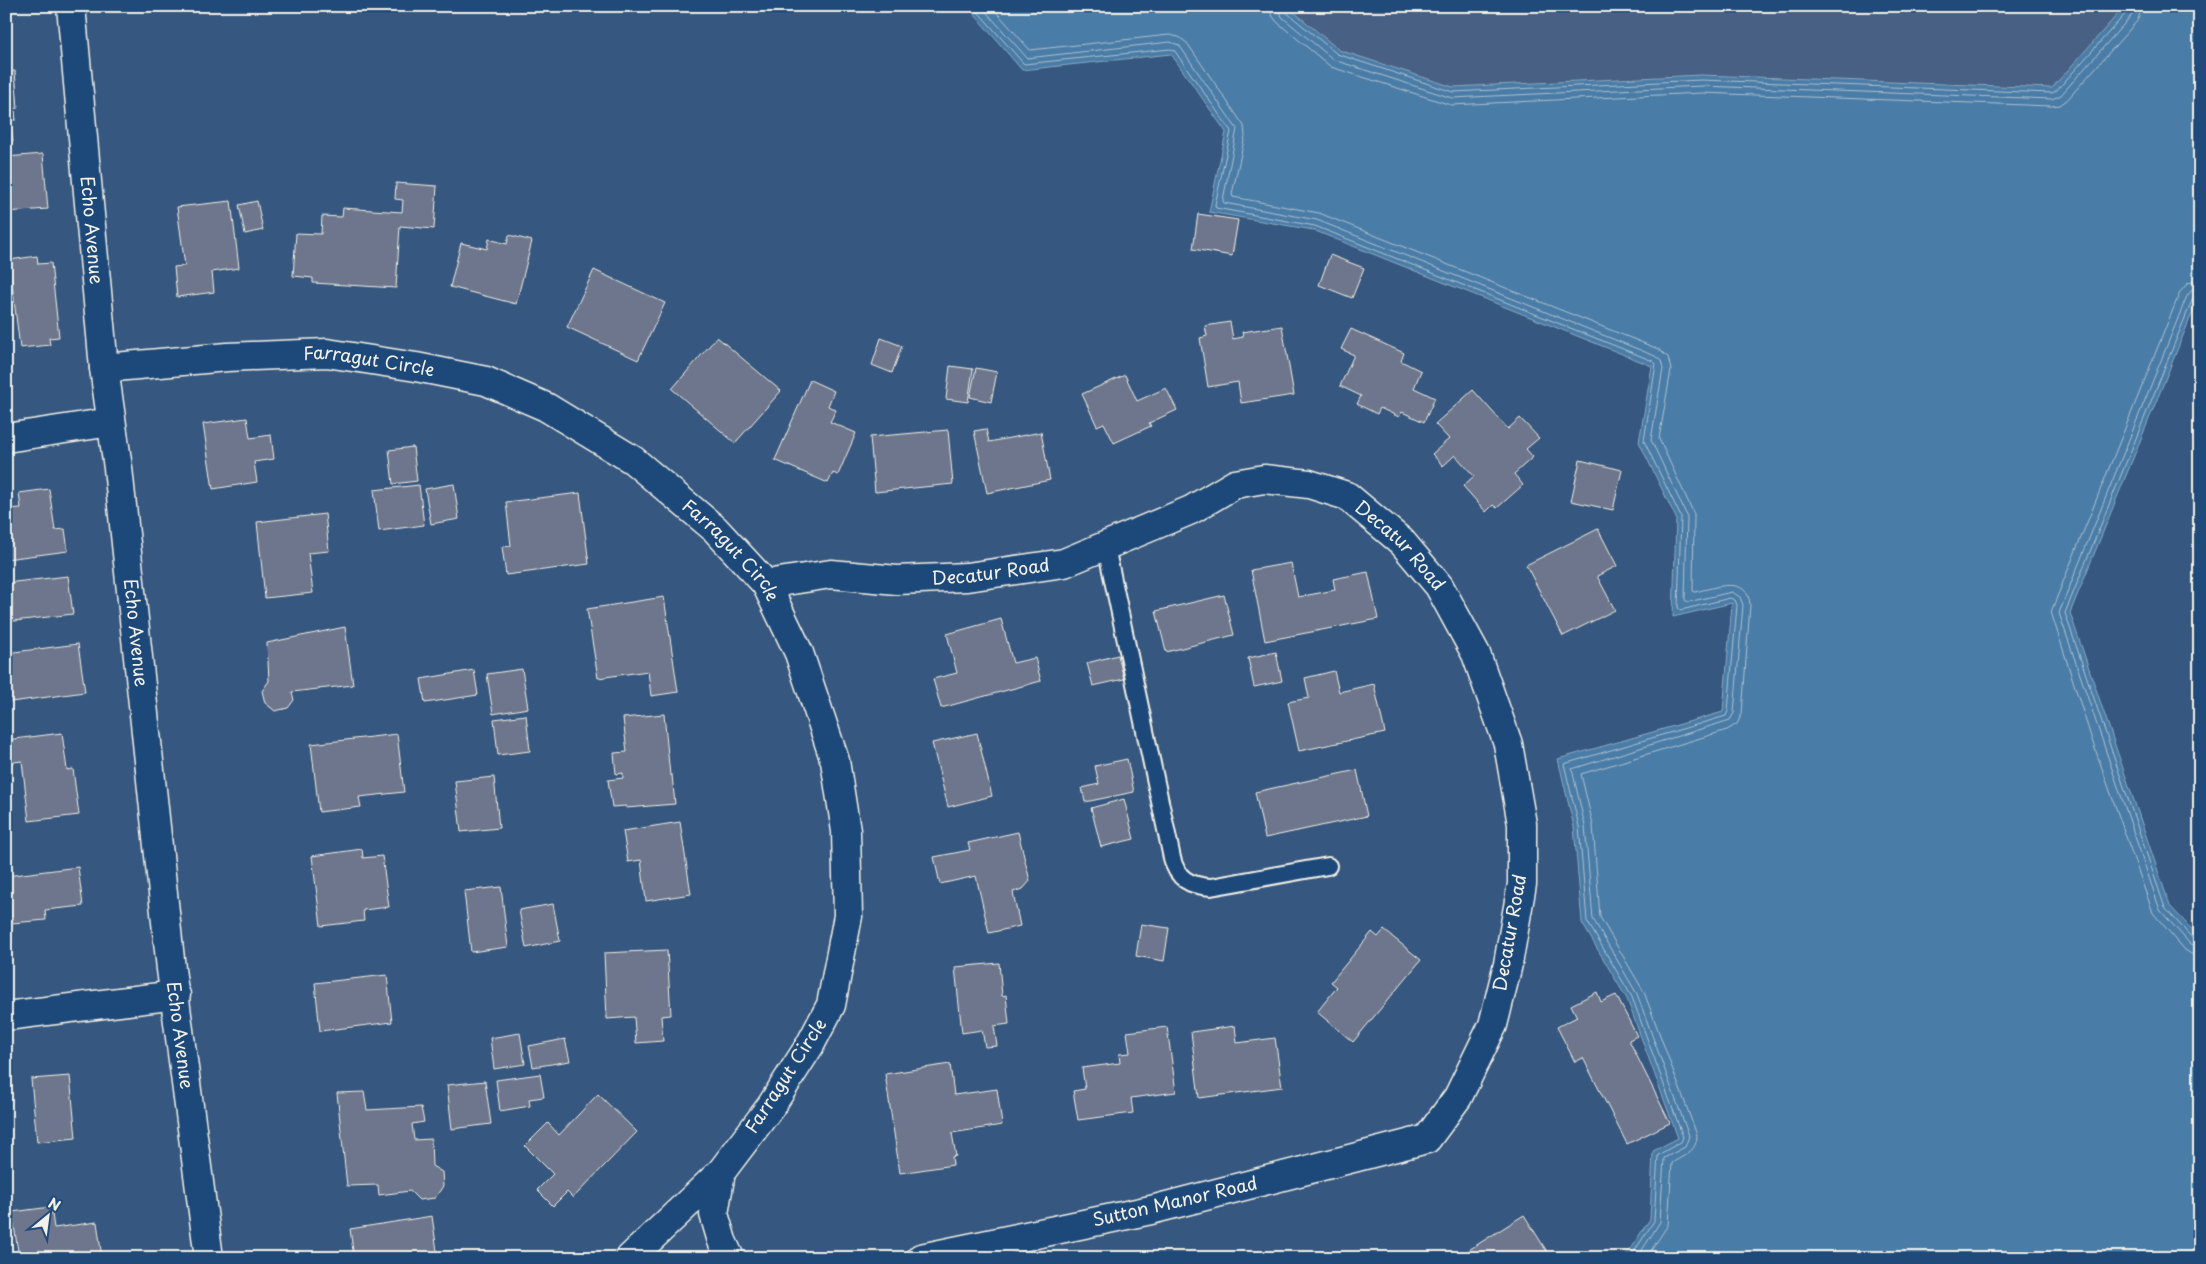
<svg xmlns="http://www.w3.org/2000/svg" width="2206" height="1264" viewBox="0 0 2206 1264" font-family="'Playpen Sans',sans-serif">
<style>
.built{fill:#466083}
.water{fill:#4a7ba7;stroke:#8eaac1}
.lines{fill:none;stroke-linecap:round;stroke-linejoin:round}
.shore{stroke:#b0c2ce;stroke-width:1}
.building{fill:#6d768c;stroke:#f4f1e8}
.service-casing{stroke:#f4f1e8;stroke-width:20}
.minor-casing{stroke:#f4f1e8;stroke-width:31}
.secondary-casing{stroke:#f4f1e8;stroke-width:31}
.service{stroke:#1f4a7a;stroke-width:16}
.minor{stroke:#1f4a7a;stroke-width:28}
.secondary{stroke:#1f4a7a;stroke-width:28}
.labels{text-anchor:middle;stroke-width:4;stroke-linejoin:round;paint-order:stroke}
.street-label{font-size:18px;fill:#f4f1e8;stroke:#1f4a7a}
</style>
<rect width="100%" height="100%" fill="#36577f"/>
<filter id="ink" filterUnits="userSpaceOnUse"><feTurbulence type="fractalNoise" baseFrequency=".02" numOctaves="2"/><feDisplacementMap in="SourceGraphic" scale="10" xChannelSelector="R" yChannelSelector="G"/><feConvolveMatrix kernelMatrix="1 2 1 2 8 2 1 2 1" color-interpolation-filters="sRGB"/></filter>
<g filter="url(#ink)">
<polygon class="built" points="1287,6 2125,6 2053,88 1701,75 1453,87 1339,50"/>
<polygon class="water" points="967,6 1287,6 1339,50 1453,87 1701,75 2052,88 2125,6 2200,6 2200,294 2070,613 2170,906 2200,938 2200,1258 1624,1258 1650,1219 1653,1151 1678,1138 1627,999 1582,923 1574,827 1558,759 1723,712 1732,603 1673,617 1676,518 1639,442 1652,366 1313,230 1209,212 1226,132 1171,54 1022,70"/>
<g class="lines">
<g class="shore">
<polyline points="973,6 1024,64 1170,49 1174,50 1231,131 1215,205 1216,208 1315,226 1653,361 1656,364 1644,441 1681,517 1678,608 1681,610 1730,598 1735,600 1737,605 1728,711 1726,716 1564,764 1579,826 1587,921 1632,997 1683,1137 1681,1142 1658,1155 1654,1221 1630,1258"/>
<polyline points="981,6 1027,58 1170,42 1179,45 1237,129 1223,200 1224,203 1317,220 1655,356 1661,361 1663,369 1651,440 1687,516 1685,600 1688,602 1732,592 1740,597 1743,605 1734,713 1730,720 1572,769 1585,826 1593,919 1637,994 1689,1136 1685,1147 1664,1158 1660,1222 1637,1258"/>
<path d="M991,6L1030,50L1169,35L1179,37L1187,43L1244,126L1245,136L1232,194L1233,197L1319,213L1658,349L1668,357L1671,370L1659,439L1694,514L1693,591L1695,592C1714,588 1748,574 1750,605L1742,714L1737,724L1727,730L1581,774L1593,825L1600,917L1644,992L1697,1135C1697,1152 1684,1155 1672,1163L1668,1225L1646,1258"/>
<polyline points="1270,6 1271,14 1277,22 1331,67 1451,105 1701,93 2052,106 2060,105 2067,100 2138,20 2142,6"/>
<polyline points="1278,6 1282,17 1334,60 1452,98 1701,86 2052,99 2061,95 2132,15 2135,6"/>
<polyline points="1284,6 1286,12 1337,54 1453,92 1701,80 2052,93 2057,90 2127,12 2128,6"/>
<polyline points="2200,280 2188,283 2180,292 2051,612 2092,740 2153,913 2185,950 2191,954 2200,955"/>
<polyline points="2200,288 2192,290 2187,296 2059,613 2160,910 2190,944 2200,948"/>
<polyline points="2200,294 2193,298 2065,613 2165,908 2194,940 2200,941"/>
</g>
</g>
<g class="building">
<polygon points="15,71 18,108 6,110 6,72"/>
<polygon points="15,111 16,120 10,120 13,141 6,142 6,112"/>
<polygon points="43,154 48,209 6,212 6,157"/>
<polygon points="396,183 437,186 434,229 400,226 396,288 313,283 313,278 293,276 296,233 321,234 322,216 342,217 343,208 402,212 403,200 395,199"/>
<polygon points="231,201 239,268 212,272 214,292 177,297 174,267 185,266 177,207"/>
<polygon points="257,201 263,230 245,234 239,205"/>
<polygon points="1198,214 1238,220 1232,256 1193,249"/>
<polygon points="509,235 532,241 516,304 450,287 461,243 487,249 489,239 507,244"/>
<polygon points="1330,255 1364,268 1352,298 1319,285"/>
<polygon points="37,256 38,264 51,263 59,337 49,338 50,345 20,348 9,260"/>
<polygon points="594,270 665,303 638,360 567,327"/>
<polygon points="1230,322 1233,339 1243,337 1242,332 1282,326 1294,395 1241,403 1238,382 1208,387 1200,338 1207,336 1205,326"/>
<polygon points="1351,329 1404,353 1401,361 1421,371 1414,388 1435,398 1424,422 1402,412 1399,417 1380,408 1377,414 1357,404 1361,396 1340,386 1354,355 1341,349"/>
<polygon points="717,337 781,391 735,443 672,389"/>
<polygon points="881,338 902,346 892,373 872,365"/>
<polygon points="950,366 973,369 968,402 946,399"/>
<polygon points="976,368 997,372 991,402 970,397"/>
<polygon points="1125,375 1137,401 1166,388 1177,410 1149,423 1151,426 1114,443 1104,423 1097,426 1082,394"/>
<polygon points="810,380 834,391 828,406 836,410 830,422 856,433 838,475 833,473 828,483 775,460"/>
<polygon points="1473,390 1508,429 1520,418 1539,438 1526,449 1533,457 1514,474 1523,485 1497,508 1493,505 1486,512 1463,486 1474,476 1455,455 1443,466 1432,454 1449,439 1435,424"/>
<polygon points="247,418 250,438 271,435 274,459 254,462 257,482 213,489 203,424"/>
<polygon points="986,429 989,442 1041,432 1050,480 987,493 974,431"/>
<polygon points="948,430 953,484 875,492 870,437"/>
<polygon points="413,447 417,481 393,484 389,450"/>
<polygon points="1580,460 1622,470 1613,510 1571,501"/>
<polygon points="454,484 459,519 431,524 425,489"/>
<polygon points="419,485 424,525 379,531 374,490"/>
<polygon points="49,489 55,530 65,529 68,551 6,559 6,509 21,508 19,493"/>
<polygon points="580,493 589,564 506,575 502,547 511,546 506,502"/>
<polygon points="325,514 329,551 308,553 313,593 265,598 257,522"/>
<polygon points="1598,529 1617,566 1597,576 1615,610 1563,636 1526,565"/>
<polygon points="1291,563 1298,597 1335,590 1333,579 1368,572 1378,619 1265,641 1251,570"/>
<polygon points="68,576 73,614 6,622 6,583"/>
<polygon points="1224,595 1234,635 1166,652 1156,611"/>
<polygon points="664,597 678,692 651,696 648,671 598,678 587,609"/>
<polygon points="1001,619 1013,663 1035,658 1041,681 941,708 933,679 957,673 947,634"/>
<polygon points="345,627 353,685 292,692 294,700 288,708 275,711 265,703 262,691 269,681 267,643"/>
<polygon points="78,644 85,692 11,702 6,653"/>
<polygon points="1276,652 1282,681 1254,687 1248,658"/>
<polygon points="1118,655 1124,679 1093,686 1087,663"/>
<polygon points="522,669 528,708 493,714 487,674"/>
<polygon points="474,670 478,695 425,703 421,679"/>
<polygon points="1334,671 1339,692 1374,684 1385,733 1299,751 1288,702 1309,698 1305,678"/>
<polygon points="664,714 670,775 672,775 675,804 626,808 626,806 612,807 608,780 623,778 623,773 616,774 614,753 627,752 623,718"/>
<polygon points="526,715 530,751 498,755 494,719"/>
<polygon points="62,733 67,770 73,769 79,815 29,821 22,761 6,763 6,740"/>
<polygon points="977,733 992,796 948,807 932,743"/>
<polygon points="397,734 404,792 359,797 361,807 319,812 311,744"/>
<polygon points="1127,759 1134,792 1085,802 1082,788 1099,784 1095,766"/>
<polygon points="1357,770 1367,816 1265,838 1255,792"/>
<polygon points="494,777 499,828 461,832 455,781"/>
<polygon points="1124,799 1134,839 1101,847 1091,808"/>
<polygon points="680,822 691,894 646,901 641,860 628,862 623,831"/>
<polygon points="1018,832 1030,881 1023,889 1013,892 1020,926 989,933 976,876 940,884 934,857 970,850 968,843"/>
<polygon points="362,849 363,858 382,856 389,907 363,910 364,921 321,926 312,856"/>
<polygon points="78,867 83,906 45,910 46,920 12,923 6,876"/>
<polygon points="501,887 508,947 471,952 464,891"/>
<polygon points="553,904 560,941 526,948 519,910"/>
<polygon points="1141,924 1169,928 1164,961 1136,956"/>
<polygon points="1384,930 1421,960 1353,1042 1317,1012 1337,987 1331,982 1372,932 1378,937"/>
<polygon points="667,950 671,1015 661,1016 663,1041 636,1043 634,1017 607,1019 604,953"/>
<polygon points="999,963 1002,996 1006,995 1009,1024 994,1026 997,1046 985,1047 982,1030 962,1033 955,967"/>
<polygon points="387,975 392,1022 320,1031 315,983"/>
<polygon points="1597,992 1601,1002 1616,995 1637,1036 1629,1040 1670,1123 1627,1144 1583,1058 1575,1062 1557,1027 1577,1017 1571,1005"/>
<polygon points="1235,1026 1237,1043 1275,1038 1282,1087 1199,1098 1191,1032"/>
<polygon points="1167,1027 1176,1092 1131,1098 1133,1113 1078,1120 1073,1091 1085,1089 1082,1068 1120,1063 1119,1054 1130,1053 1127,1032"/>
<polygon points="520,1033 525,1064 494,1069 490,1038"/>
<polygon points="565,1039 570,1061 533,1067 529,1046"/>
<polygon points="950,1064 954,1095 997,1089 1002,1125 952,1133 956,1156 952,1157 953,1165 900,1173 885,1074"/>
<polygon points="540,1074 544,1097 529,1099 530,1106 500,1111 496,1080"/>
<polygon points="70,1076 76,1138 37,1142 31,1079"/>
<polygon points="485,1081 491,1124 452,1129 447,1085"/>
<polygon points="364,1092 367,1110 421,1107 424,1122 412,1124 414,1140 431,1139 432,1166 442,1172 443,1186 435,1198 419,1200 410,1191 379,1195 378,1185 347,1186 337,1093"/>
<polygon points="598,1094 637,1132 573,1198 567,1192 553,1206 537,1190 553,1174 525,1146 548,1123 559,1135"/>
<polygon points="51,1207 54,1228 97,1222 102,1258 19,1258 12,1212"/>
<polygon points="1524,1215 1551,1258 1467,1258 1464,1253"/>
<polygon points="432,1216 438,1258 354,1258 350,1229"/>
</g>
<g class="lines">
<g class="service-casing">
<path id="service" d="M1106,547L1172,858C1177,879 1190,886 1211,887L1328,866"/>
</g>
<g class="minor-casing">
<g id="minor">
<path id="s1" d="M104,368L227,357L327,353L416,367L486,381L546,407L633,460L715,529L766,584L799,653L835,761L846,831L848,916L831,1005L810,1045L771,1106L721,1172L630,1258"/>
<polyline points="6,438 111,422"/>
<path id="s2" d="M766,584L831,574L897,580L967,577L1064,563L1191,510L1235,484L1264,479L1309,484L1347,496L1402,542L1439,586L1476,654L1508,744L1522,824V884L1508,964L1493,1025L1458,1097L1427,1139L1151,1210L921,1258"/>
<polyline points="6,1016 176,995"/>
<polyline points="721,1172 714,1214 722,1241 730,1258"/>
</g>
</g>
<g class="secondary-casing">
<g id="secondary">
<path id="s3" d="M71,6L104,368L118,468L171,969L209,1258"/>
</g>
</g>
<use href="#service" class="service"/>
<use href="#minor" class="minor"/>
<use href="#secondary" class="secondary"/>
</g>
</g>
<g class="labels">
<g class="street-label">
<text dy="6" stroke="none"><textPath href="#s3" startOffset="225">Echo Avenue</textPath></text>
<text dy="6" stroke="none"><textPath href="#s1" startOffset="266">Farragut Circle</textPath></text>
<text dy="6" stroke="none"><textPath href="#s2" startOffset="676">Decatur Road</textPath></text>
<text dy="6" stroke="none"><textPath href="#s1" startOffset="686">Farragut Circle</textPath></text>
<text dy="6" stroke="none"><textPath href="#s2" startOffset="226">Decatur Road</textPath></text>
<text dy="6" stroke="none"><textPath href="#s3" startOffset="630">Echo Avenue</textPath></text>
<text transform="translate(1510 933) rotate(-80)" y="6">Decatur Road</text>
<text dy="6" stroke="none"><textPath href="#s3" startOffset="1035">Echo Avenue</textPath></text>
<text transform="translate(786 1076) rotate(-57)" y="6">Farragut Circle</text>
<text transform="translate(1175 1202) rotate(-13)" y="6">Sutton Manor Road</text>
</g>
</g>
<rect width="2206" height="1264" fill="none" stroke="#1f4a7a" stroke-width="25"/>
<rect x="12" y="12" width="2181" height="1239" fill="none" stroke="#f4f1e8" stroke-width="2" filter="url(#ink)"/>
<g transform="translate(48 1216) rotate(29)" stroke="#1f4a7a" stroke-width="4" paint-order="stroke">
<path d="M0-4L9 19L0 12L-9 19Z" fill="#f4f1e8"/>
<text y="-8" font-size="14" font-weight="bold" text-anchor="middle" fill="#f4f1e8">N</text>
</g>
</svg>
